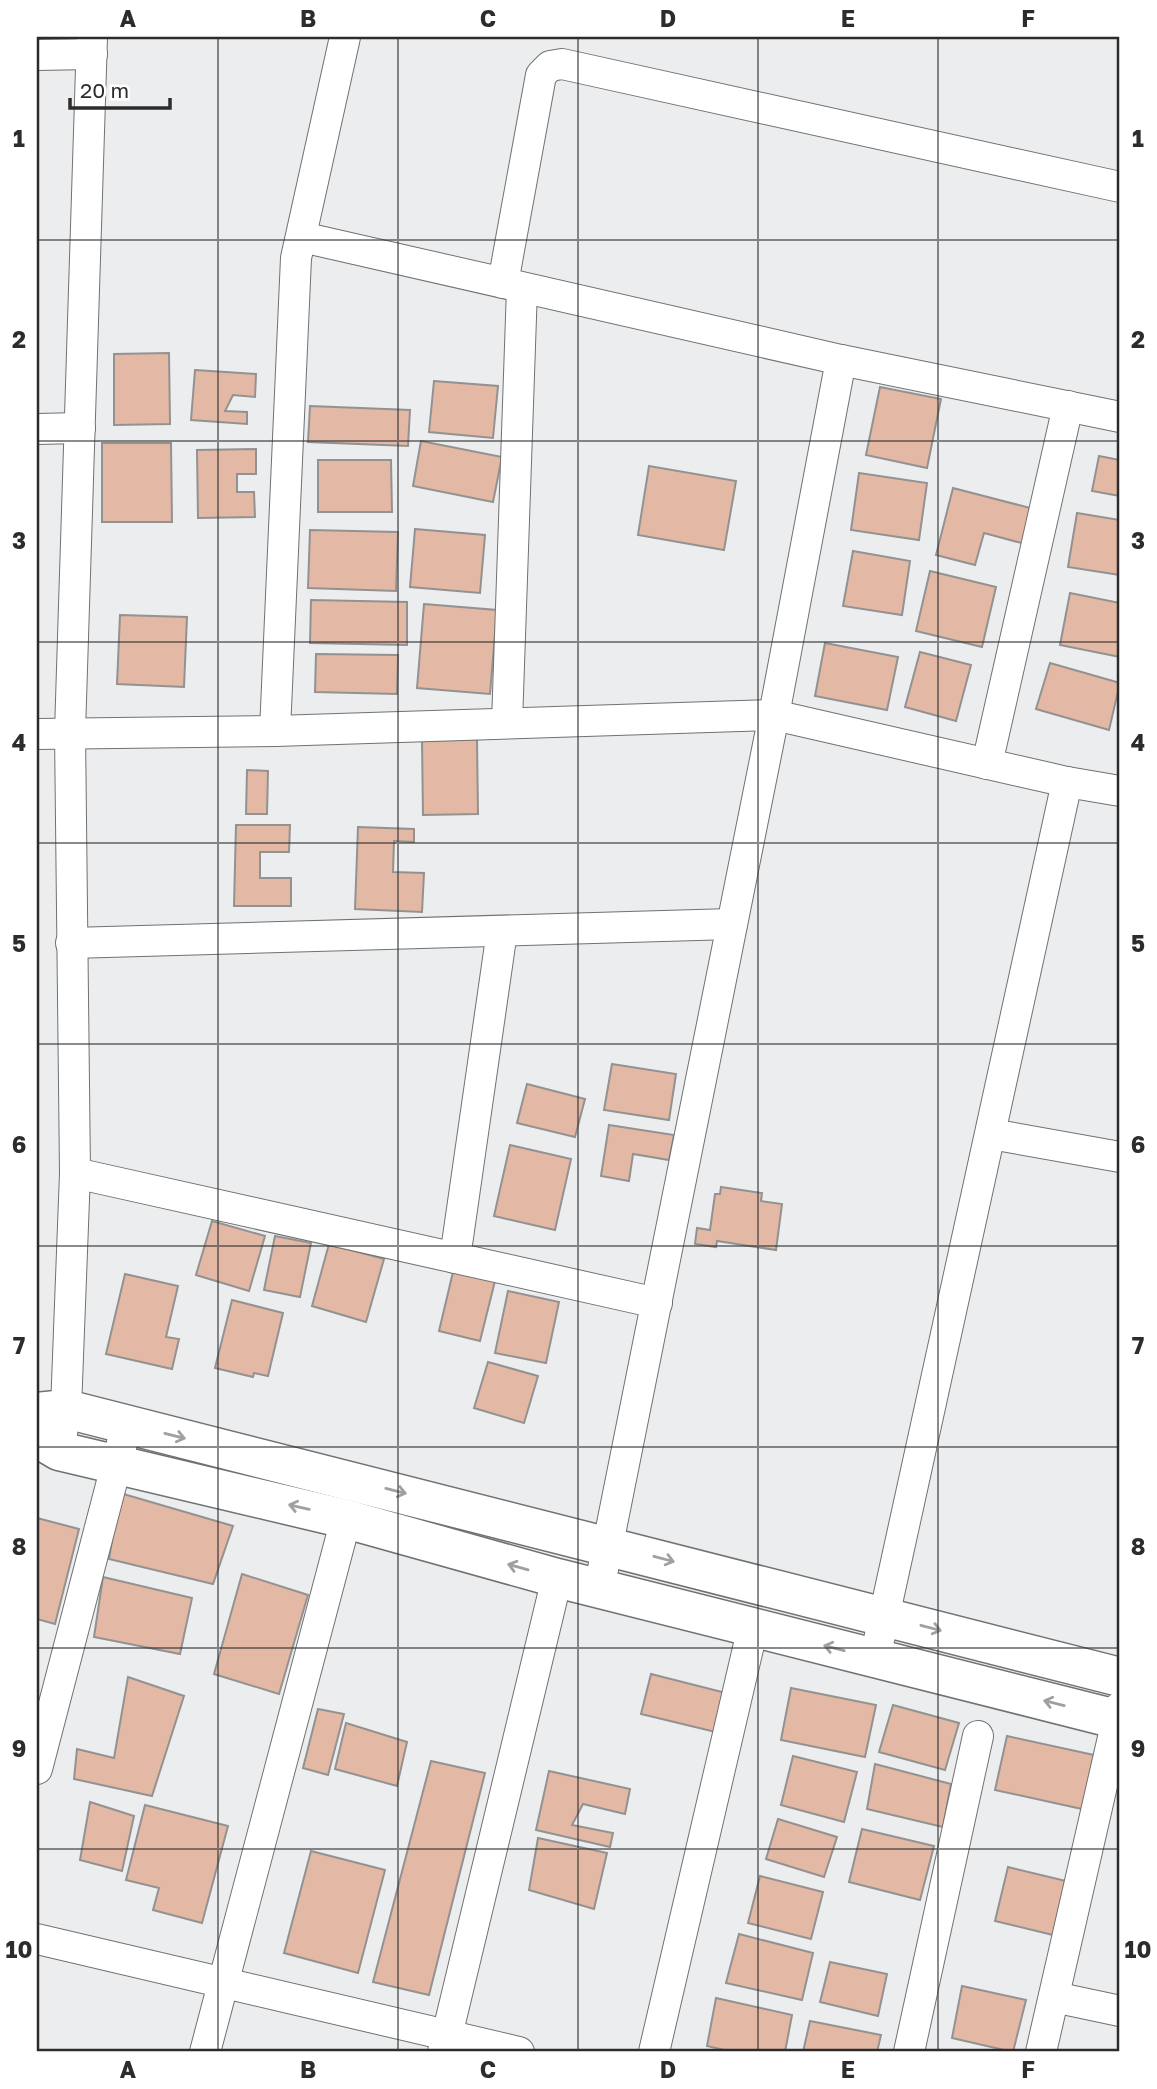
<svg xmlns="http://www.w3.org/2000/svg" width="1157" height="2089" viewBox="0 0 1157 2089" font-family="'Golos Text',sans-serif">
<style>
.building{fill:#e3b9a5;stroke:#939291;stroke-width:2}
.lines{fill:none;stroke-linecap:round;stroke-linejoin:round}
.minor-casing{stroke:#707172;stroke-width:32}
.tertiary-casing{stroke:#707172;stroke-width:41}
.minor{stroke:#fff;stroke-width:30}
.tertiary{stroke:#fff;stroke-width:38}
.oneway{stroke:#a0a0a0}
.grid{fill:none;stroke:#2c2c2d;stroke-width:2;stroke-opacity:0.55}
.neatline{fill:none;stroke:#2c2c2d;stroke-width:2.5}
.grid-label{font-size:23px;text-anchor:middle;font-weight:bold;fill:#2c2c2d}
</style>
<rect width="100%" height="100%" fill="#ecedee"/>
<g class="building">
<polygon points="169,353 170,424 114,425 114,354"/>
<polygon points="195,370 256,374 255,397 233,395 225,411 247,412 247,424 191,420"/>
<polygon points="434,381 498,386 493,438 429,432"/>
<polygon points="880,387 941,399 927,468 866,455"/>
<polygon points="310,406 410,410 408,446 308,442"/>
<polygon points="421,441 502,457 493,502 413,486"/>
<polygon points="102,443 171,443 172,522 102,522"/>
<polygon points="256,449 256,474 237,474 237,492 254,492 255,517 198,518 197,450"/>
<polygon points="1099,456 1120,460 1120,496 1092,491"/>
<polygon points="318,460 391,460 392,512 318,512"/>
<polygon points="649,466 736,481 724,550 638,535"/>
<polygon points="859,473 927,483 919,540 851,530"/>
<polygon points="953,488 1034,509 1025,544 984,533 975,565 936,555"/>
<polygon points="1077,513 1120,520 1120,575 1068,567"/>
<polygon points="415,529 485,535 480,593 410,587"/>
<polygon points="310,530 398,532 396,591 308,588"/>
<polygon points="853,551 910,561 902,615 843,606"/>
<polygon points="930,571 996,587 982,647 916,631"/>
<polygon points="1070,593 1120,603 1120,657 1060,645"/>
<polygon points="311,600 407,602 407,645 310,643"/>
<polygon points="424,604 497,610 490,694 417,688"/>
<polygon points="120,615 187,617 184,687 117,684"/>
<polygon points="825,643 898,657 887,710 815,696"/>
<polygon points="920,652 971,665 956,721 905,707"/>
<polygon points="316,654 398,655 397,694 315,692"/>
<polygon points="1050,663 1120,683 1109,730 1036,709"/>
<polygon points="477,739 478,814 423,815 422,741"/>
<polygon points="247,770 268,771 267,814 246,814"/>
<polygon points="236,825 290,825 289,852 260,852 260,878 291,878 291,906 234,906"/>
<polygon points="358,827 414,829 414,842 394,841 393,872 424,873 422,912 355,909"/>
<polygon points="612,1064 676,1074 669,1120 604,1110"/>
<polygon points="527,1084 585,1099 575,1137 517,1123"/>
<polygon points="609,1125 674,1135 669,1160 633,1154 629,1181 601,1176"/>
<polygon points="510,1145 571,1159 555,1230 494,1216"/>
<polygon points="721,1187 762,1193 761,1201 782,1204 776,1250 717,1241 716,1247 695,1244 697,1228 710,1230 715,1194 720,1194"/>
<polygon points="212,1221 265,1236 249,1291 196,1275"/>
<polygon points="275,1236 311,1243 300,1297 264,1290"/>
<polygon points="329,1244 384,1259 366,1322 312,1306"/>
<polygon points="453,1272 495,1281 480,1341 439,1331"/>
<polygon points="125,1274 178,1286 166,1337 179,1339 172,1369 106,1354"/>
<polygon points="508,1291 559,1302 546,1363 495,1353"/>
<polygon points="232,1300 283,1313 268,1376 254,1373 253,1377 215,1368"/>
<polygon points="488,1362 538,1376 524,1423 474,1408"/>
<polygon points="120,1493 233,1526 213,1584 109,1559"/>
<polygon points="37,1518 79,1529 55,1624 37,1619"/>
<polygon points="242,1574 308,1595 279,1694 214,1674"/>
<polygon points="103,1577 192,1598 180,1654 94,1637"/>
<polygon points="651,1674 730,1694 724,1734 641,1714"/>
<polygon points="128,1677 184,1696 152,1796 74,1779 77,1749 114,1758"/>
<polygon points="791,1688 876,1705 865,1757 781,1740"/>
<polygon points="893,1705 959,1723 945,1770 879,1752"/>
<polygon points="318,1709 344,1714 328,1775 303,1768"/>
<polygon points="346,1723 407,1742 397,1786 335,1769"/>
<polygon points="1007,1736 1094,1755 1082,1809 995,1790"/>
<polygon points="793,1756 857,1772 844,1822 781,1805"/>
<polygon points="431,1761 485,1773 429,1995 373,1982"/>
<polygon points="875,1764 951,1784 943,1827 867,1809"/>
<polygon points="549,1771 630,1789 625,1814 583,1804 572,1825 613,1833 610,1847 536,1830"/>
<polygon points="90,1802 134,1816 122,1871 80,1860"/>
<polygon points="145,1805 228,1826 202,1923 153,1910 159,1888 126,1880"/>
<polygon points="778,1819 837,1837 824,1877 766,1859"/>
<polygon points="862,1829 934,1846 920,1900 849,1882"/>
<polygon points="538,1838 607,1853 594,1909 529,1890"/>
<polygon points="311,1851 385,1870 358,1973 284,1953"/>
<polygon points="1008,1867 1070,1882 1057,1936 995,1921"/>
<polygon points="760,1876 823,1892 811,1939 748,1923"/>
<polygon points="739,1934 813,1953 802,2000 726,1983"/>
<polygon points="830,1962 887,1974 878,2016 820,2002"/>
<polygon points="962,1986 1026,2000 1013,2052 952,2038"/>
<polygon points="716,1998 792,2015 785,2052 733,2052 707,2046"/>
<polygon points="810,2021 881,2035 877,2052 803,2052"/>
</g>
<g class="lines">
<g class="minor-casing">
<g id="minor">
<polyline points="37,55 92,54"/>
<polyline points="302,237 841,360 1120,417"/>
<polyline points="503,283 541,75 550,66 562,64 1120,187"/>
<polyline points="37,429 80,428"/>
<polyline points="507,723 522,288"/>
<polyline points="275,731 296,258 345,37"/>
<polyline points="37,734 275,731 774,715 1067,782 1120,791"/>
<polyline points="987,764 1068,406"/>
<polyline points="71,943 732,924"/>
<polyline points="991,1134 1120,1157"/>
<polyline points="75,1173 657,1303"/>
<polyline points="455,1258 502,931"/>
<polyline points="59,1451 66,1409 75,1173 70,732 92,37"/>
<polyline points="599,1589 774,715 841,360"/>
<polyline points="875,1658 1067,782"/>
<polyline points="37,1769 127,1424"/>
<polyline points="37,1939 519,2052"/>
<polyline points="1054,1997 1120,2011"/>
<polyline points="205,2052 346,1519"/>
<polyline points="443,2052 557,1578"/>
<polyline points="654,2052 753,1627"/>
<polyline points="909,2052 978,1736"/>
<polyline points="1041,2052 1120,1707"/>
</g>
</g>
<g class="tertiary-casing">
<g id="tertiary">
<polyline points="37,1412 66,1409 1120,1677"/>
<polyline points="37,1438 59,1451 346,1519 557,1578 1120,1720"/>
</g>
</g>
<use href="#minor" class="minor"/>
<use href="#tertiary" class="tertiary"/>
</g>
<defs><path id="oneway-shaft" d="M-6 0H5M1.5-3L5.5 0L1.5 3" fill="none" stroke-width="1.6" stroke-linecap="round" stroke-linejoin="round" transform="scale(1.75)"/></defs>
<g class="oneway">
<use href="#oneway-shaft" transform="translate(175 1436) rotate(14)"/>
<use href="#oneway-shaft" transform="translate(396 1491) rotate(14)"/>
<use href="#oneway-shaft" transform="translate(299 1507) rotate(-167)"/>
<use href="#oneway-shaft" transform="translate(664 1559) rotate(15)"/>
<use href="#oneway-shaft" transform="translate(518 1567) rotate(-164)"/>
<use href="#oneway-shaft" transform="translate(931 1628) rotate(15)"/>
<use href="#oneway-shaft" transform="translate(834 1648) rotate(-166)"/>
<use href="#oneway-shaft" transform="translate(1054 1703) rotate(-166)"/>
</g>
<path class="grid" d="M218,37V2052M398,37V2052M578,37V2052M758,37V2052M938,37V2052M37,240H1120M37,441H1120M37,642H1120M37,843H1120M37,1044H1120M37,1246H1120M37,1447H1120M37,1648H1120M37,1849H1120"/>
<rect width="1157" height="2089" fill="none" stroke="#ffffff" stroke-width="77"/>
<path d="M70 98v10h100v-10" fill="none" stroke="#2c2c2d" stroke-width="3.5"/>
<text x="80" y="98" font-size="21" fill="#2c2c2d" stroke="#ffffff" stroke-width="5" paint-order="stroke">20 m</text>
<rect x="38" y="38" width="1080" height="2012" class="neatline"/>
<g class="grid-label">
<text x="128" y="27">A</text>
<text x="308" y="27">B</text>
<text x="488" y="27">C</text>
<text x="668" y="27">D</text>
<text x="848" y="27">E</text>
<text x="1028" y="27">F</text>
<text x="19" y="147">1</text>
<text x="1138" y="147">1</text>
<text x="19" y="348">2</text>
<text x="1138" y="348">2</text>
<text x="19" y="549">3</text>
<text x="1138" y="549">3</text>
<text x="19" y="751">4</text>
<text x="1138" y="751">4</text>
<text x="19" y="952">5</text>
<text x="1138" y="952">5</text>
<text x="19" y="1153">6</text>
<text x="1138" y="1153">6</text>
<text x="19" y="1354">7</text>
<text x="1138" y="1354">7</text>
<text x="19" y="1555">8</text>
<text x="1138" y="1555">8</text>
<text x="19" y="1757">9</text>
<text x="1138" y="1757">9</text>
<text x="19" y="1958">10</text>
<text x="1138" y="1958">10</text>
<text x="128" y="2078">A</text>
<text x="308" y="2078">B</text>
<text x="488" y="2078">C</text>
<text x="668" y="2078">D</text>
<text x="848" y="2078">E</text>
<text x="1028" y="2078">F</text>
</g>
</svg>
